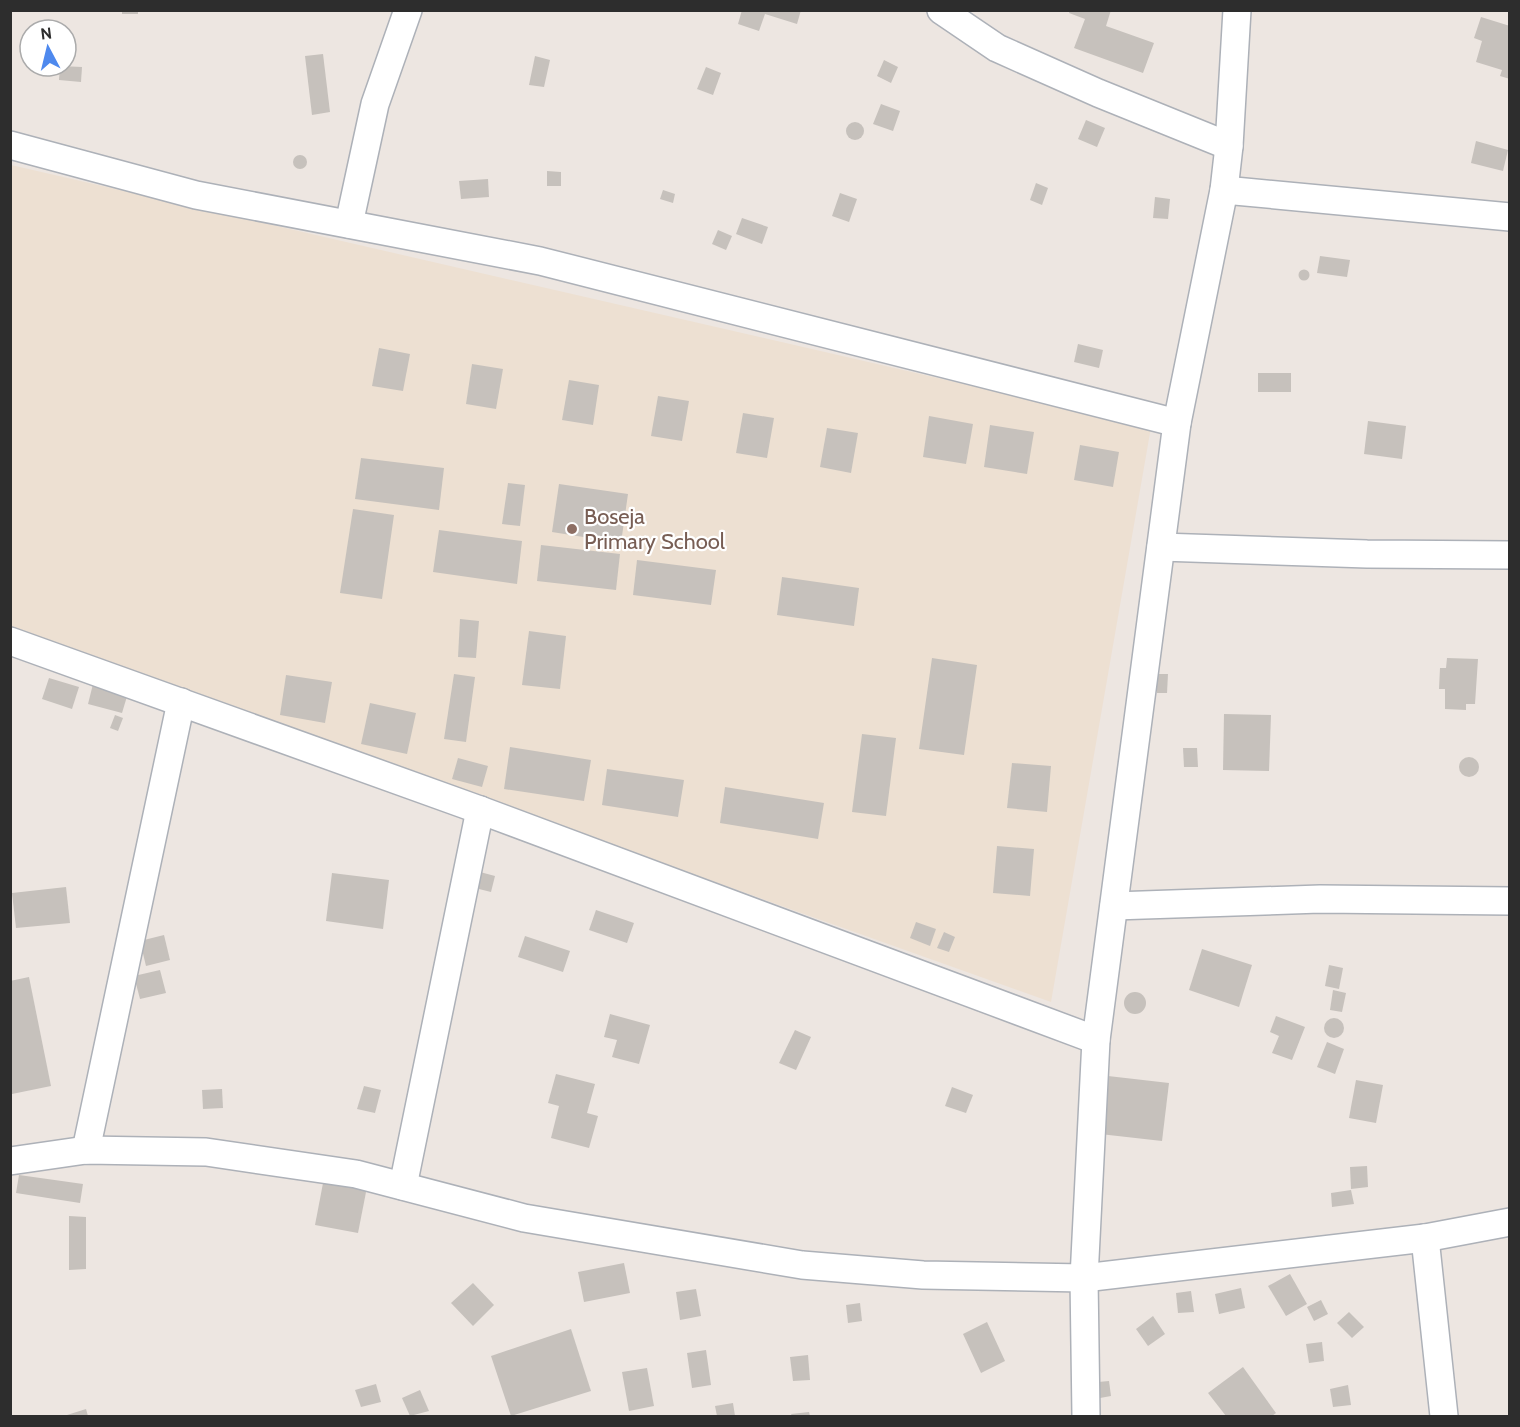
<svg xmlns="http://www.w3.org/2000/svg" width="1520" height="1427" viewBox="0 0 1520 1427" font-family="Cabin,sans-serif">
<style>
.education{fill:#ede0d2}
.building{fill:#c6c1bc}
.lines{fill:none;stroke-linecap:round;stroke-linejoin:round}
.street-casing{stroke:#adb1b8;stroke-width:30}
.street{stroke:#fff;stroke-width:27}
.education-dot{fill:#8d6e63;stroke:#fff;stroke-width:2}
.labels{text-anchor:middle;stroke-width:4.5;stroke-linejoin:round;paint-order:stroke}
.education-label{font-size:22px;fill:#785e54;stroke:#fff;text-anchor:start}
</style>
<rect width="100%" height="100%" fill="#ede6e1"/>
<polygon class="education" points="11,165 1151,427 1051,1002 11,631"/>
<g class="building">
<rect x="122" y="10" width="16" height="4"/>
<polygon points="742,10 801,10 797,24 765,14 759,31 738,24"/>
<polygon points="1070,10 1111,10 1106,26 1154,43 1143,73 1074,48 1085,19 1069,13"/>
<polygon points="1481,17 1510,26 1510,79 1500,76 1502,70 1476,62 1482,41 1474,38"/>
<polygon points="323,54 330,112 312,115 305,56"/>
<polygon points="535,56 550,60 544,87 529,85"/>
<polygon points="884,60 898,67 891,83 877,76"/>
<polygon points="60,66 82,67 81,82 59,80"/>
<polygon points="706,67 721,73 713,95 697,89"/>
<polygon points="881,104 900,111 893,131 873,124"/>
<polygon points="1086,120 1105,128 1097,147 1078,139"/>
<circle cx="855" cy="131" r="9"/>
<polygon points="1476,141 1508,150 1503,171 1471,163"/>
<circle cx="300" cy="162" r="7"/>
<polygon points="547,171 561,172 561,186 547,186"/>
<polygon points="488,179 489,197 461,199 459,181"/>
<polygon points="1036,183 1048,188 1042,205 1030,200"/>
<polygon points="663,190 675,194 673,203 660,199"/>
<polygon points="840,193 857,199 849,222 832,216"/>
<polygon points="1155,197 1170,199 1168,219 1153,218"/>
<polygon points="742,218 768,227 762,244 736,234"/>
<polygon points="718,230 732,236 726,250 712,244"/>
<polygon points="1320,256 1350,260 1347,277 1317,273"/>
<circle cx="1304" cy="275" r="5.5"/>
<polygon points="1078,344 1103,350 1099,368 1074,362"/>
<polygon points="379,348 410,354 403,391 372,386"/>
<polygon points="472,364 503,369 496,409 466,404"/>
<rect x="1258" y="373" width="33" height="19"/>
<polygon points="569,380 599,385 593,425 562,420"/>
<polygon points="658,396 689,401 682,441 651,436"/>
<polygon points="743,413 774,418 767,458 736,453"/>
<polygon points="929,416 973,424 966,464 923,457"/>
<polygon points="1368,421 1406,426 1402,459 1364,454"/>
<polygon points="990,425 1034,432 1027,474 984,467"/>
<polygon points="827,428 858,433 851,473 820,467"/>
<polygon points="1080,445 1119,452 1113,487 1074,480"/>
<polygon points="361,458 444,468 439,510 355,499"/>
<polygon points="508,483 525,485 520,526 502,524"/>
<polygon points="559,484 628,494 621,543 552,532"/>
<polygon points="353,509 394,515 382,599 340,593"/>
<polygon points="439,530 522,541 517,584 433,572"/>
<polygon points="541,545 620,554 616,590 537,581"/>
<polygon points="637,560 716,570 711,605 633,595"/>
<polygon points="782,577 859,588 854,626 777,615"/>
<polygon points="460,619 479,621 476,658 458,657"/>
<polygon points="529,631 566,636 560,689 522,685"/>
<polygon points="932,658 977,665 964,755 919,749"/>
<polygon points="1447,658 1478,659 1475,704 1466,704 1466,710 1445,709 1445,689 1439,689 1440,668 1446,668"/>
<polygon points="454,674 475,677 466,742 444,739"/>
<polygon points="1157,674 1168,674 1167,693 1157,693"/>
<polygon points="286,675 332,682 325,723 280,715"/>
<polygon points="49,678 79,687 72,709 42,699"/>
<polygon points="93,684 128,693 122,713 88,704"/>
<polygon points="370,703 416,713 407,754 361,744"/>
<polygon points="1224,714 1271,715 1269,771 1223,770"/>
<polygon points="115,715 123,718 118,731 110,728"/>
<polygon points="862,734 896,738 886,816 852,812"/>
<polygon points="510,747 591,760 584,801 504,789"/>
<polygon points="1183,748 1197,748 1198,767 1184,767"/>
<circle cx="1469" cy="767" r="10"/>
<polygon points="458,758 488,766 482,787 452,779"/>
<polygon points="1012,763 1051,766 1047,812 1007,808"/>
<polygon points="607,769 684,780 678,817 602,805"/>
<polygon points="725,787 824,803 818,839 720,823"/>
<polygon points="997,846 1034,849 1030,896 993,893"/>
<polygon points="480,872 495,876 491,892 475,888"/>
<polygon points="332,873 389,880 383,929 326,921"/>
<polygon points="66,887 70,923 16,928 12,893"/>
<polygon points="596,910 634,923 627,943 589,930"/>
<polygon points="916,922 936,929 930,946 910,938"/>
<polygon points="944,932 955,937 949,952 937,948"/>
<polygon points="164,935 170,960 146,966 140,941"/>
<polygon points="525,936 570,951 563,972 518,957"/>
<polygon points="1202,949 1252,965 1239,1007 1189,990"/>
<polygon points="1329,965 1343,968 1339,989 1325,986"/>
<polygon points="160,970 166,993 140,999 134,976"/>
<polygon points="29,977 51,1086 12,1094 10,981"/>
<polygon points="1333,990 1346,993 1342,1012 1330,1010"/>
<circle cx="1135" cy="1003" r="11"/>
<polygon points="610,1014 650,1025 639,1064 612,1057 617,1040 604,1037"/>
<polygon points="1276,1016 1305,1027 1292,1060 1272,1053 1279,1036 1270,1032"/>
<circle cx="1334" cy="1028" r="10"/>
<polygon points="795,1030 811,1037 796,1070 779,1063"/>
<polygon points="1327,1042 1344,1049 1335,1074 1317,1067"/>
<polygon points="556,1074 595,1084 587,1113 598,1116 589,1148 551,1138 559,1106 548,1103"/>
<polygon points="1108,1076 1169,1083 1162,1141 1100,1134"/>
<polygon points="1356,1080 1383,1085 1376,1123 1349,1118"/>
<polygon points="364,1086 381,1090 375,1113 357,1109"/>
<polygon points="952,1087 973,1095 966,1113 945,1106"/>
<polygon points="222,1089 223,1108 203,1109 202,1090"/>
<polygon points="1367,1166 1368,1187 1351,1189 1350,1167"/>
<polygon points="19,1175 83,1184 80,1203 16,1193"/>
<polygon points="324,1178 367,1187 358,1233 315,1225"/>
<polygon points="1351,1190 1354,1204 1332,1207 1331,1193"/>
<polygon points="69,1216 86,1217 86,1269 69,1270"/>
<polygon points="624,1263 630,1293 584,1302 578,1272"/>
<polygon points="1290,1274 1307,1304 1286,1316 1268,1286"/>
<polygon points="473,1283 494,1305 473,1326 451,1303"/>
<polygon points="1241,1288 1245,1308 1219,1314 1215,1294"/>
<polygon points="696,1289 701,1316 680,1320 676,1292"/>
<polygon points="1191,1291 1194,1312 1178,1313 1176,1293"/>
<polygon points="1321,1300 1328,1314 1314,1321 1307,1307"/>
<polygon points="860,1303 862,1321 848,1323 846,1305"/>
<polygon points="1349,1312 1364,1327 1352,1338 1337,1323"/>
<polygon points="1153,1316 1165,1334 1148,1346 1136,1329"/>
<polygon points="987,1322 1005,1361 981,1373 963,1334"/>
<polygon points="571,1329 591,1391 511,1416 491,1356"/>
<polygon points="1322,1342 1324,1361 1309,1363 1306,1344"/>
<polygon points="706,1350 711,1385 692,1388 687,1353"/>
<polygon points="808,1355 810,1380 793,1381 790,1357"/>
<polygon points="1243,1367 1276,1413 1272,1416 1226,1416 1208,1393"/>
<polygon points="647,1368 654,1406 629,1411 622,1372"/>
<polygon points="1109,1381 1111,1396 1100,1398 1098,1382"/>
<polygon points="376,1384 381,1402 361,1407 355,1390"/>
<polygon points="1348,1385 1351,1405 1333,1407 1330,1389"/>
<polygon points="420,1390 429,1411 410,1416 402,1398"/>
<polygon points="733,1403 735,1416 717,1416 715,1406"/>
<polygon points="86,1409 88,1416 67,1416 67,1415"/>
<polygon points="809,1412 810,1416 792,1416 791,1414"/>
</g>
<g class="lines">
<g class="street-casing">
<g id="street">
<polyline points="941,10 997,48 1098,93 1229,146"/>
<polyline points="10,145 196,195 540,261 1177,423"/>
<polyline points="1224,190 1510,217"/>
<polyline points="349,224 375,104 408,10"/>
<polyline points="1161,547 1367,554 1510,555"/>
<polyline points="10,641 480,810 1096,1040"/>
<polyline points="1114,906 1320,899 1510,901"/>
<polyline points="86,1150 181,702"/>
<polyline points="10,1161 86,1150 206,1152 356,1174 524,1218 802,1265 923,1275 1084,1278 1425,1238 1510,1222"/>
<polyline points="403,1186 480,810"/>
<polyline points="1425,1238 1444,1416"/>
<polyline points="1086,1416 1084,1278 1096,1040 1177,423 1224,190 1229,146 1237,10"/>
</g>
</g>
<use href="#street" class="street"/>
</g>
<circle class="education-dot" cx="572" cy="529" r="6"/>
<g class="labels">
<g class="education-label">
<text x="584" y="524">Boseja<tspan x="584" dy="25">Primary School</tspan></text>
</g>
</g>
<rect width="1520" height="1427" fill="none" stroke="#2d2d2d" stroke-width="24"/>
<g transform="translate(48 48) rotate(353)"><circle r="28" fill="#ffffff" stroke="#ababab" stroke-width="1.5"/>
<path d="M0-4.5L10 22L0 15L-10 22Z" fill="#4e89ee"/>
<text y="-9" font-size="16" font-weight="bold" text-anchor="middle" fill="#2d2d2d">N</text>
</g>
</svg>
